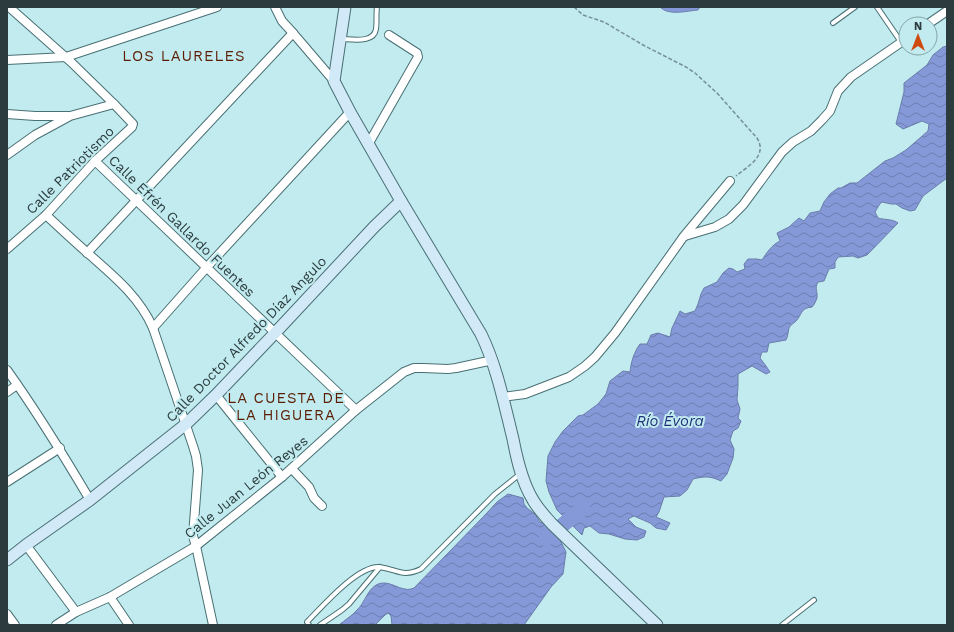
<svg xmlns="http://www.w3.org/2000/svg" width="954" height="632" viewBox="0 0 954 632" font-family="'Work Sans',sans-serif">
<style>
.water{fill:url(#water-waves);stroke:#6a7daa}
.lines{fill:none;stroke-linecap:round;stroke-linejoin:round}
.river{stroke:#8599d8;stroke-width:15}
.lane-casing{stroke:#497074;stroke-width:6}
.street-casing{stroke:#497074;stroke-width:10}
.secondary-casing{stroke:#497074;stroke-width:13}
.path{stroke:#749194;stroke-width:1.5;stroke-dasharray:4 2;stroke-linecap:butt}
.lane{stroke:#fff;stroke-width:4}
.street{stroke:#fff;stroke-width:8}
.secondary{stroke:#d2e9f8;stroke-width:11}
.labels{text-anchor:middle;stroke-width:4;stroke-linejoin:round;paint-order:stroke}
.street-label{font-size:14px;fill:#2c3c3e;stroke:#c1ebef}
.neighbourhood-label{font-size:15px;letter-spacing:1px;fill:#5d1d04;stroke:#c1ebef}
.water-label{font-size:15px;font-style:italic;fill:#223079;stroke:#c1ebef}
</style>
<defs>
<pattern id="water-waves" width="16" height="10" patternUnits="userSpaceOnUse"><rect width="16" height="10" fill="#8599d8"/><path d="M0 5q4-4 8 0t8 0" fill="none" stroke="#6d7eb1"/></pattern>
</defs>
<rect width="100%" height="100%" fill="#c1ebef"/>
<g class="water">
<path d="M660,7H700L698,10C686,11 669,16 660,7Z"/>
<path d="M947,46V178L923,196L915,210L910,211L902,208L896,204H891L882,202C879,204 877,209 875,212L878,218C885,220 893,219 898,223L867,255L858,258L853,256L838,257L835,262V268L829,269L824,281L818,282C814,289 818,291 817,298C816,301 814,305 812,307C800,308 802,315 796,321C793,324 791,324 789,328C788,332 788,336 786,340L769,343L767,352H762L760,358L766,366L770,372L766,374L752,366L738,374V386L737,400L740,409L738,418L741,421L738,428L733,431L730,440L734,449L733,458L727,474L721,481C710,476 705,476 693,479L687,490L680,496L664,497L659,512L656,517L670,523L666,530L656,528L650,523L634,516L628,519L636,527L646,531L644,537L637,540L625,539L609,534L599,533L590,526L584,528L582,535L557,510L549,492L546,481L548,456L555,442L563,431L578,416L583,415L598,404L606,394L610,381L623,371L630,372C631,362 634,352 640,344H647L651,335L658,333L670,337L672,328L680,311L685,314L695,311L698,304L701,294L704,288L717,282L723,273L729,268L733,269L737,272L745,269L744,264L748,259H757L762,260C767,252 772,245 780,241L777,233L789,227L799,218L804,221L810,213L820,211L824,202L830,194L838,188H841L850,183H857L885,161L893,158L906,150L928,131L929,124L922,121L903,129L896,124L904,92V83L927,65L933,55L943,47Z"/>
<path d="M508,494L523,498L524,504L527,508L535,514L540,522L546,524L560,540L566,552L563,574L551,587L524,625H392L391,616L388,613L385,615L375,625H339C345,620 353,615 358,609C366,601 369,583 384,583C391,583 398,588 405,589C408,590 411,589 414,588L485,515L497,502Z"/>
</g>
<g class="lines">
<polyline class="river" points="546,539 583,508"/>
<g class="lane-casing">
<g id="lane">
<polyline points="877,7 901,42"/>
<polyline points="833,23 855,7"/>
<path d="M340,39C351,39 374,44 376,29C377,22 376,14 377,7"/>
<path d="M309,625L307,622C322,607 357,566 379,567C397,569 402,578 421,569L495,494L520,474"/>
<polyline points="320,625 342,610 349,604 380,567"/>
<polyline points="782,625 814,600"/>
</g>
</g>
<g class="street-casing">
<g id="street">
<polyline points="275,7 282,21 293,33 334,81"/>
<polyline points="928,24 947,11"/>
<polyline points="7,60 66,57 217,7"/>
<polyline points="7,114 35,116 68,116"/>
<polyline points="369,143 418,57 417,53 389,35"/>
<polyline points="7,155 35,135 70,116 114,104"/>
<polyline points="95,161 356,410"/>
<path d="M46,215C61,229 76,243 91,256C115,277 140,298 153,328L193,446L196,456L198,470L193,536L196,546L213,625"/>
<polyline points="685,236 715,227 729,219 743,205 782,152 793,142 811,131 822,120 830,111 838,91 851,77 906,39"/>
<polyline points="7,249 46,215 95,161 132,127 133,124 114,104 71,62 9,7"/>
<polyline points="87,253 293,33"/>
<polyline points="153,328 207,267 350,112"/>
<path d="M7,370C37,412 64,456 90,500"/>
<polyline points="7,392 17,385"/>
<polyline points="216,395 282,477"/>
<polyline points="503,397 525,394 569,377 585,366 595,357 615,333 684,236 730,181"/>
<polyline points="292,469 309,487 314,498 322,506"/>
<polyline points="7,482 60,448"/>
<polyline points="26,545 76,612"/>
<polyline points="110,597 129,625"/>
<polyline points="7,614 15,625"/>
<polyline points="56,625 76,612 110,597 196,546 282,477 356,410 404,372 414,368 423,368 448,369 456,368 493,360"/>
</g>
</g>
<g class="secondary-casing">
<g id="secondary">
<path d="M345,7L334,81L350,112L401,201L481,334C497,367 504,403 513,439C517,460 522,482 533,500C538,509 545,516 552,524L657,625"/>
<polyline points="7,560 26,545 90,500 186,424 216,395 275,333 374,227 401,201"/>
</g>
</g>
<path class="path" d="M574,7L583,15L604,22L643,45L686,67L695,73L717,93L757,138C768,156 748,166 736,176"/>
<use href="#lane" class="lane"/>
<use href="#street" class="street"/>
<use href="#secondary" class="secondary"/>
</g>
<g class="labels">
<g class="street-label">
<text transform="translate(70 170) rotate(-45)" y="5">Calle Patriotismo</text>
<text transform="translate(182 226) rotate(44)" y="5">Calle Efrén Gallardo Fuentes</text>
<text transform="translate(246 339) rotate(-46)" y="5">Calle Doctor Alfredo Díaz Angulo</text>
<text transform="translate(246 487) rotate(-39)" y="5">Calle Juan León Reyes</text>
</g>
<g class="neighbourhood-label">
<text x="184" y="61">LOS LAURELES</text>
<text x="286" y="403">LA CUESTA DE<tspan x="286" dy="17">LA HIGUERA</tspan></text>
</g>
<g class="water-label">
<text x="670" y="426">Río Évora</text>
</g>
</g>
<rect width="954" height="632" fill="none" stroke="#2c3c3e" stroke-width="16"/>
<g transform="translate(918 36)"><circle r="19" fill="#c1ebef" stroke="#85a5a8"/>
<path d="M0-3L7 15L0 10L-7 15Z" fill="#d04a10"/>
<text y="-6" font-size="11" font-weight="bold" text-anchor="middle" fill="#2c3c3e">N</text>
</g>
</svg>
